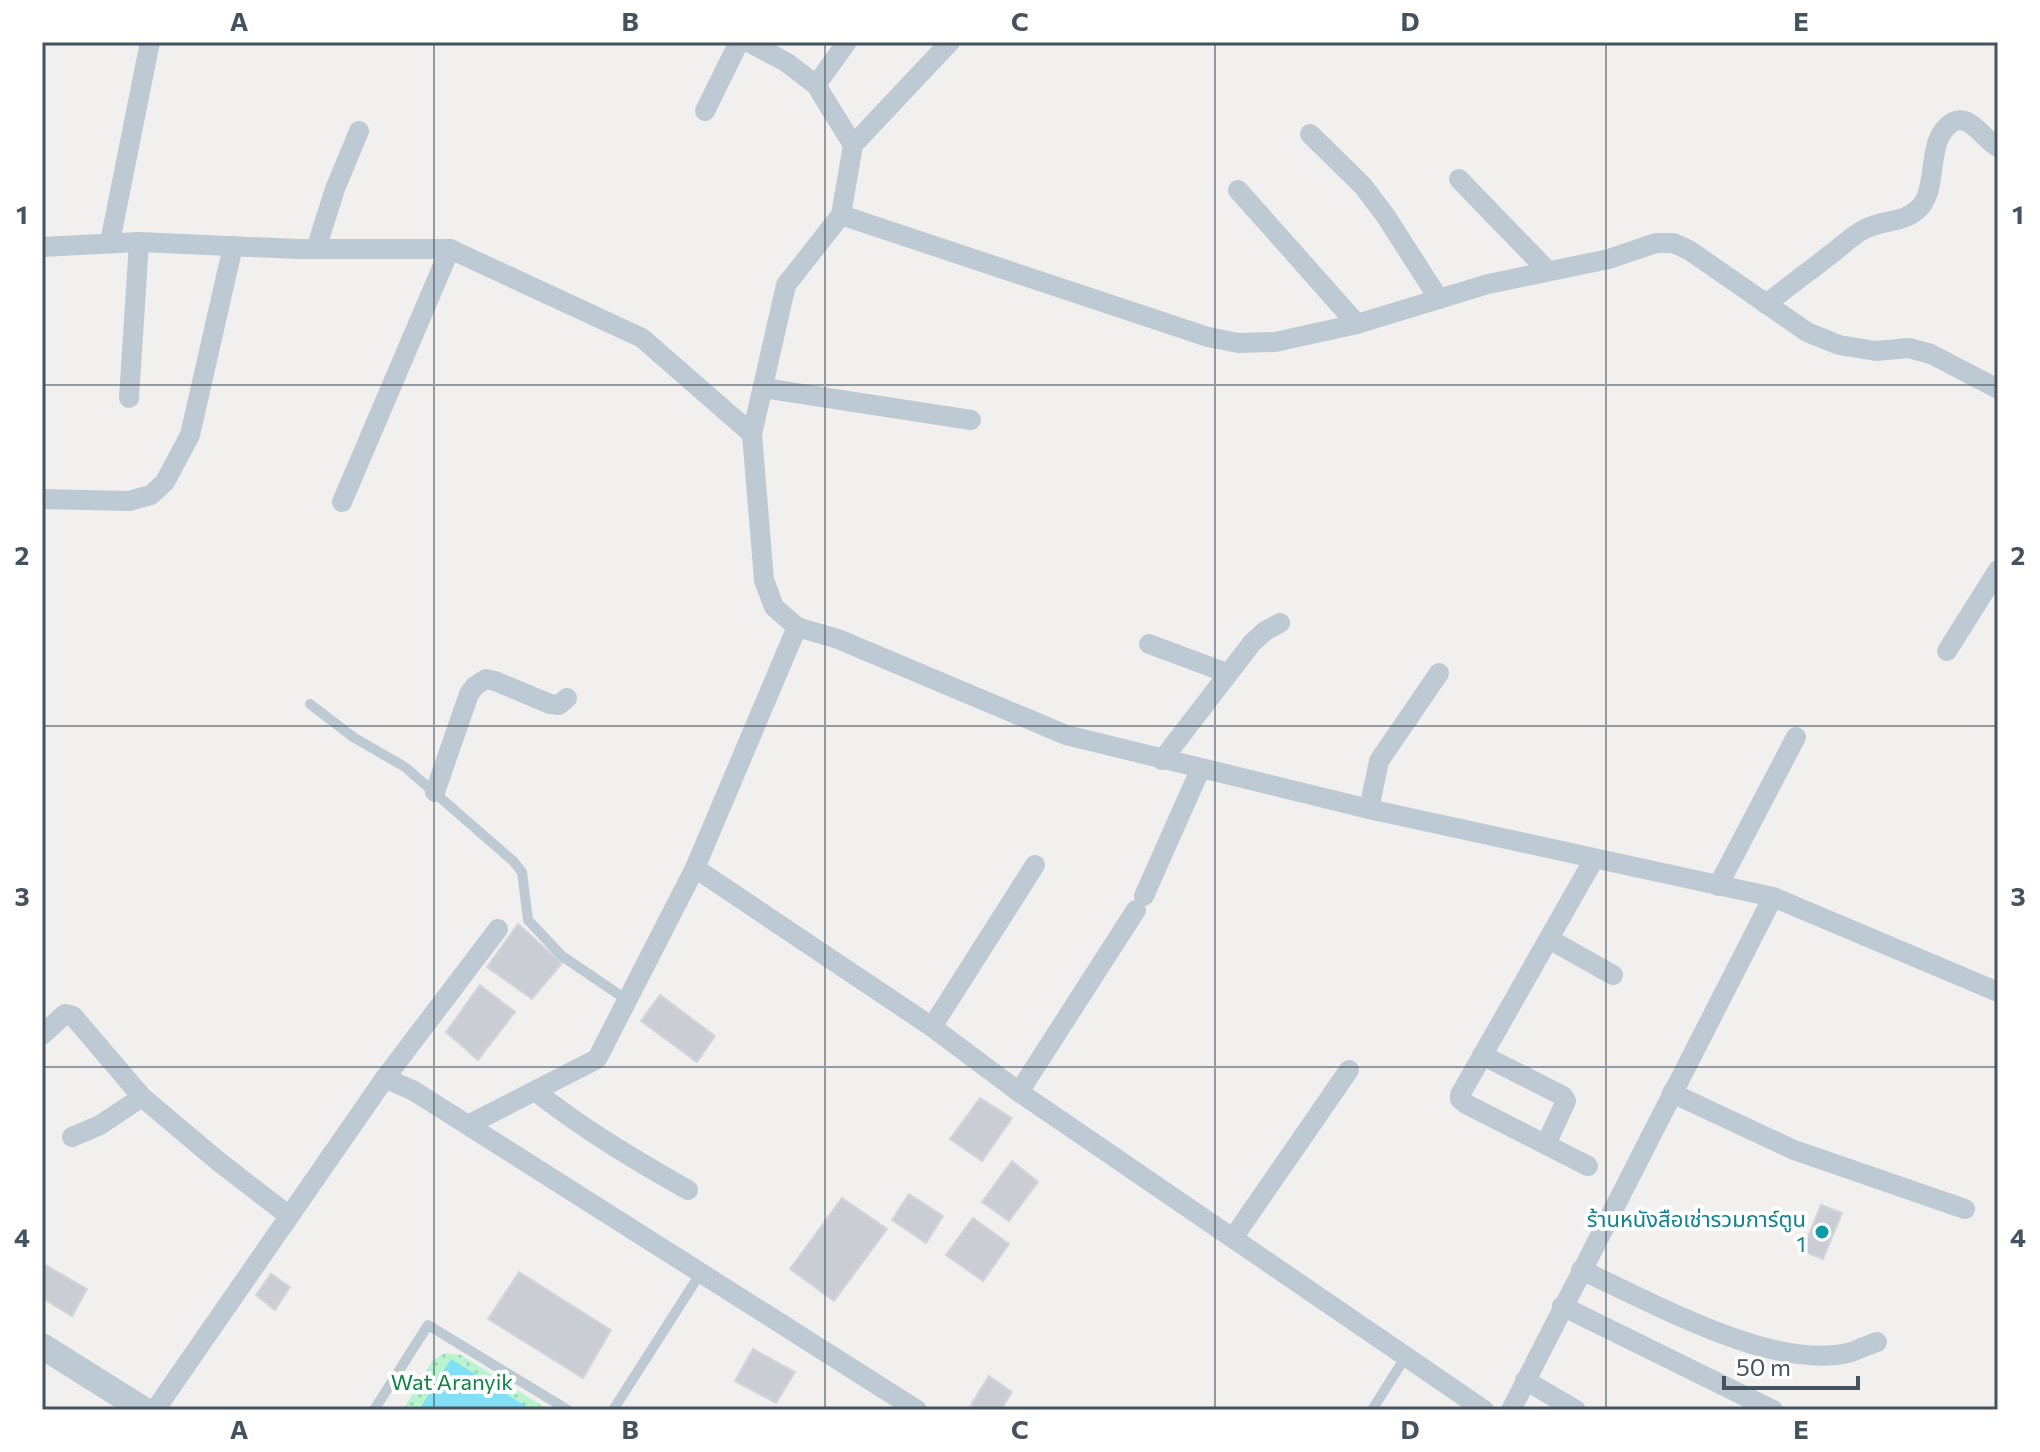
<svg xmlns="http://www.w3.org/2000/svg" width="2040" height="1452" viewBox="0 0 2040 1452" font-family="Commissioner,'Noto Sans Thai',sans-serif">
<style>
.park{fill:url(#park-dots)}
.water{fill:#81dff6}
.building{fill:#caced4;stroke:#d2d5db;stroke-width:2}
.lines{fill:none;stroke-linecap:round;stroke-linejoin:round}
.service{stroke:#becad3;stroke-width:10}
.minor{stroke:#becad3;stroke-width:20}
.tertiary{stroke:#becad3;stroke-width:26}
.grid{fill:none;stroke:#45535f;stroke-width:2;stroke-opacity:0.55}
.culture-dot{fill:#0f9aa8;stroke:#fff;stroke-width:3}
.labels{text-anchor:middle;stroke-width:8;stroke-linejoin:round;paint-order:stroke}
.culture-label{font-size:22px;fill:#0d838f;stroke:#fff;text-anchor:end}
.park-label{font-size:22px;fill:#0d8346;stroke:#fff}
.neatline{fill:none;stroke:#45535f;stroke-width:3}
.grid-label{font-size:26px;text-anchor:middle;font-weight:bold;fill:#45535f}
</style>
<defs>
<pattern id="park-dots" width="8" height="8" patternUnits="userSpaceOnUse" patternTransform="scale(2)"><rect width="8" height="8" fill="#b8f4cf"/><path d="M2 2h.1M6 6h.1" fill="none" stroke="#a0d3b4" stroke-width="1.8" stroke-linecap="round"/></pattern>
</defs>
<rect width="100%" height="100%" fill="#f2efef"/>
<polygon class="park" points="444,1353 461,1355 549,1410 403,1410 433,1360"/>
<polygon class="water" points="451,1359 532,1410 419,1410"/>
<g class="building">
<polygon points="518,924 562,963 532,999 487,967"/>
<polygon points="480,985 515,1012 478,1060 446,1032"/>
<polygon points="660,995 715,1036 697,1062 641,1021"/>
<polygon points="980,1098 1012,1118 982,1161 950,1139"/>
<polygon points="1012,1161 1038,1182 1009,1221 982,1202"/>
<polygon points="909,1194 943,1216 926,1243 892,1220"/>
<polygon points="842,1198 887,1229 834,1301 790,1269"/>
<polygon points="1821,1205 1842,1213 1823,1259 1802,1251"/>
<polygon points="973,1218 1009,1244 983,1281 946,1255"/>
<polygon points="42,1263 87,1289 72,1316 42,1298"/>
<polygon points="519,1272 611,1330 583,1378 488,1319"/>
<polygon points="271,1274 290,1287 275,1310 256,1295"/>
<polygon points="753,1349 795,1372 776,1403 735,1381"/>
<polygon points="989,1376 1012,1392 1001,1410 979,1410 971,1405"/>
</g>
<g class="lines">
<g class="service">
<polyline points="310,704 353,737 405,767 513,861 522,872 528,920 562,956 627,1000"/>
<polyline points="374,1410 428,1325 568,1410"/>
<polyline points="613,1410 700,1274"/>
<polyline points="1372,1410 1406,1356"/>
</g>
<g class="minor">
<polyline points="748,42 786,62 816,85 853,145 841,215 786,285 752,434 764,580 774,607 797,627"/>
<polyline points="816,85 847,42"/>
<polyline points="705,111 739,42"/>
<polyline points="1310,134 1363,186 1385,215 1439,299"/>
<polyline points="853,145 950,42"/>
<polyline points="1459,179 1548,271"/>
<polyline points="1238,190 1357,324"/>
<polyline points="841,215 1208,337 1238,343 1275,342 1357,324 1488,284 1609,259 1656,243 1673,243 1689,250 1807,332 1839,345 1876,351 1909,348 1931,354 1998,389"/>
<polyline points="110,242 150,42"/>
<polyline points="42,247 139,242 298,249 450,249 642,338 752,434"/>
<polyline points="316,249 335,189 359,131"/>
<path d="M1766,304C1789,286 1812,269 1835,251C1844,244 1854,234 1865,229C1883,219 1906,224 1921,206C1939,184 1925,138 1953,122C1971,113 1984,141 1998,147"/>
<polyline points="763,388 971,420"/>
<polyline points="129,398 139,242"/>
<polyline points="42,499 129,501 151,495 165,482 190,435 233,246"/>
<polyline points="342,502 450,249"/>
<polyline points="1149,644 1227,673"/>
<polyline points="1947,651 1998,570"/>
<polyline points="1162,760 1252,643 1265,631 1280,623"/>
<polyline points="435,792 469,694 475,686 486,679 495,681 550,704 559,705 567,698"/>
<polyline points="1369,809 1379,761 1439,673"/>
<polyline points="695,868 932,1027 1019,1092 1484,1410"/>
<polyline points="1718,886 1796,737"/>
<polyline points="1144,896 1200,770"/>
<polyline points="1549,939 1613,975"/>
<polyline points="932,1027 1035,865"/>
<polyline points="42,1035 65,1014 73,1016 142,1097 218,1161 288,1215"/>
<polyline points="1482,1055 1563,1096 1566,1101 1546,1144"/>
<polyline points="385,1078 498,929"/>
<path d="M535,1091C583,1129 635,1160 688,1190"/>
<polyline points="1019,1092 1136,910"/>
<polyline points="1672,1093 1794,1150 1965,1209"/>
<polyline points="468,1125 597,1059 695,868 797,627 838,639 1066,735 1369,809 1773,897 1998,992"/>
<polyline points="72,1137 100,1125 142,1097"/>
<polyline points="1588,1166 1466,1104 1460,1099 1460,1095 1594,859"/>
<polyline points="1233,1238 1349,1070"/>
<path d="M1581,1270C1653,1302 1769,1370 1848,1353C1858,1350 1868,1345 1877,1342"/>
<polyline points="1562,1306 1773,1410"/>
<polyline points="1525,1380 1576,1410"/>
<polyline points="155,1410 385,1078 414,1091 917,1410"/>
<polyline points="1511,1410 1773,897"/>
</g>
<polyline class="tertiary" points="42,1346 144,1410"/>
</g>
<path class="grid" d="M434,42V1410M825,42V1410M1215,42V1410M1606,42V1410M42,385H1998M42,726H1998M42,1067H1998"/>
<circle class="culture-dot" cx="1822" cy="1232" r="8"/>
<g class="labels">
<g class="culture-label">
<text x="1806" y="1227">ร้านหนังสือเช่ารวมการ์ตูน<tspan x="1806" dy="25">1</tspan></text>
</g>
<g class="park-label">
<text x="452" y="1390">Wat Aranyik</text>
</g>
</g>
<rect width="2040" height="1452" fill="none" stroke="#ffffff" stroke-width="88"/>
<path d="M1724 1376v12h134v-12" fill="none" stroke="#45535f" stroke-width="4"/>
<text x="1736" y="1376" font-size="24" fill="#45535f" stroke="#ffffff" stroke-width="6" paint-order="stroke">50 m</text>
<rect x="44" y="44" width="1952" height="1364" class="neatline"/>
<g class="grid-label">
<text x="239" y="31">A</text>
<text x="630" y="31">B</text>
<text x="1020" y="31">C</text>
<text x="1410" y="31">D</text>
<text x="1801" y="31">E</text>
<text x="22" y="224">1</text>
<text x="2018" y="224">1</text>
<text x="22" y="565">2</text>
<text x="2018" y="565">2</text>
<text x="22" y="906">3</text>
<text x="2018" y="906">3</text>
<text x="22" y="1247">4</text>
<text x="2018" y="1247">4</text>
<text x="239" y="1439">A</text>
<text x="630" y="1439">B</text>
<text x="1020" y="1439">C</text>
<text x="1410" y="1439">D</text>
<text x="1801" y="1439">E</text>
</g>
</svg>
